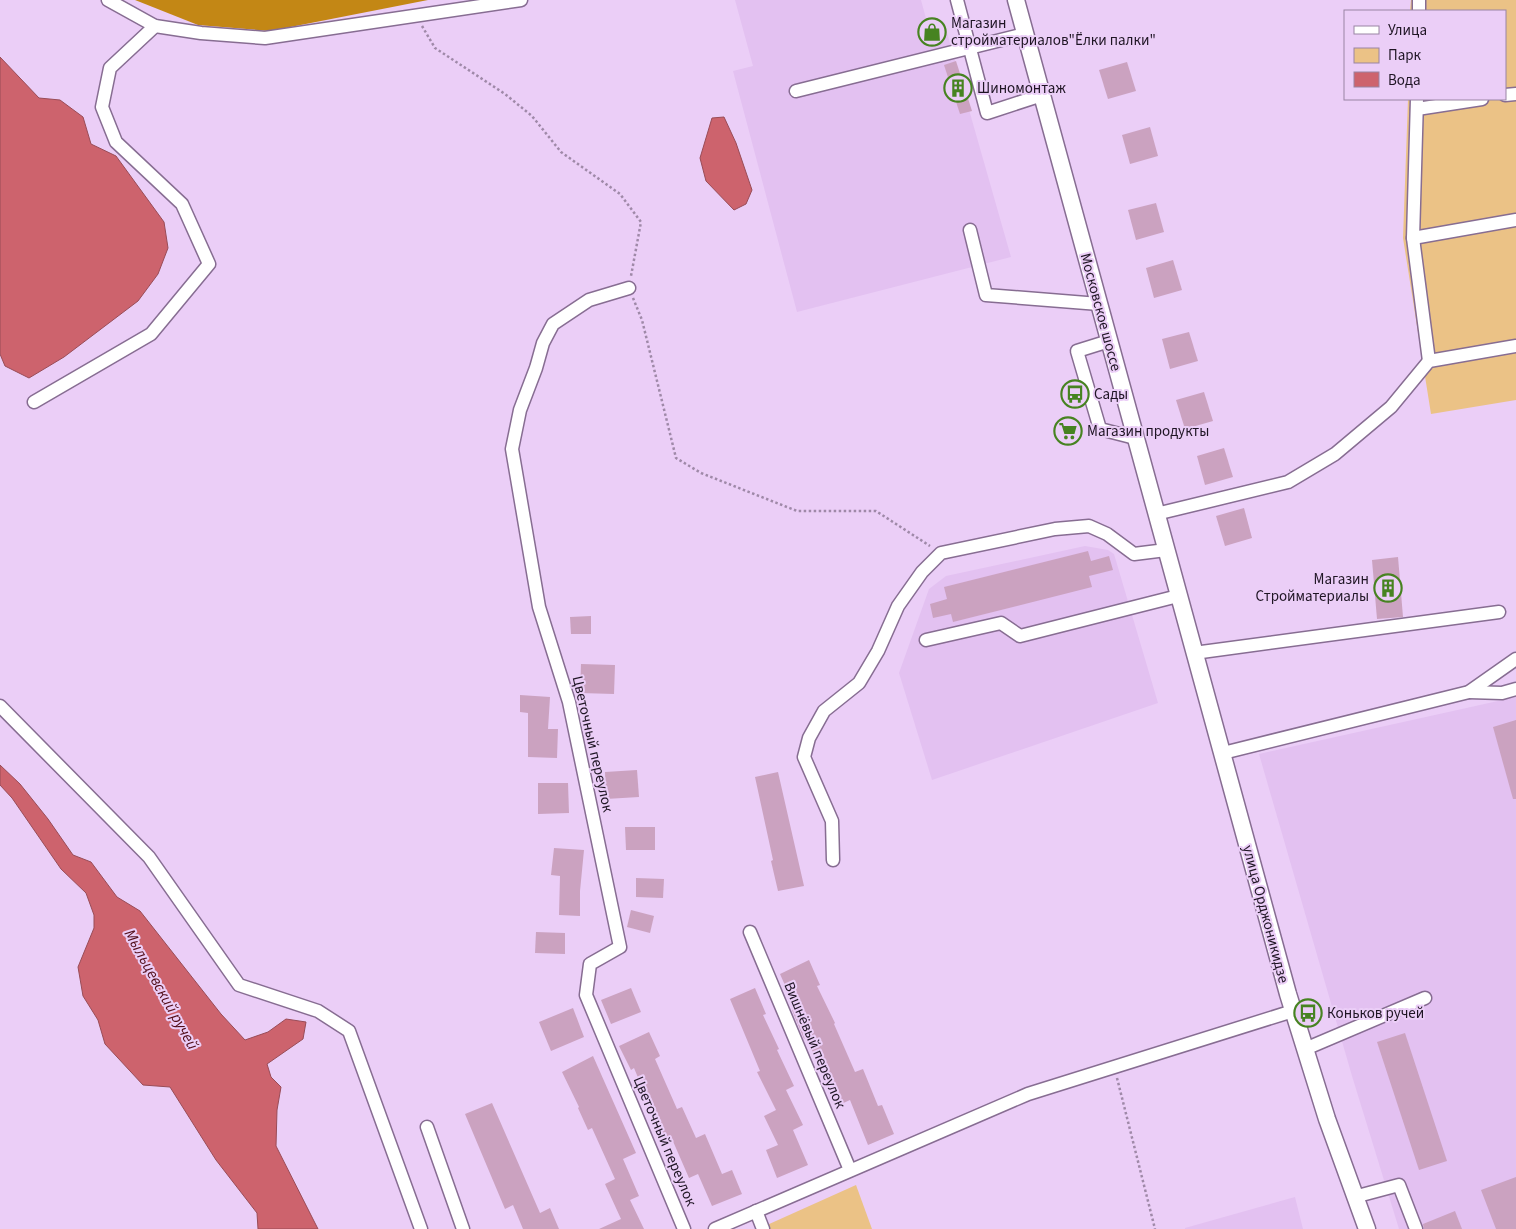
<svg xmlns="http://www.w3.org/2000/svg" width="1516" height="1229" viewBox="0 0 1516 1229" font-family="'Source Sans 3',sans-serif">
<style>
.built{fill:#e3c1f1}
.green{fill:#ebc286}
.forest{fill:#c38715}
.water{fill:#cd636d;stroke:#994c57}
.building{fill:#cba2c0}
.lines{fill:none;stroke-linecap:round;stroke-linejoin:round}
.minor-casing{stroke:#876d92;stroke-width:15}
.major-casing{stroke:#876d92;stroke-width:19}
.path{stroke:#9f89a8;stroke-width:2.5;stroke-dasharray:2.5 2.5;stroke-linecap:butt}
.minor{stroke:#fff;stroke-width:12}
.major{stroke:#fff;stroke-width:16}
.labels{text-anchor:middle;stroke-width:4;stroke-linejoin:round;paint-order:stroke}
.poi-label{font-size:15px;fill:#1f1524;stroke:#ebcef7;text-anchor:start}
.street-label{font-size:15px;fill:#1f1524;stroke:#ebcef7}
.water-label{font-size:16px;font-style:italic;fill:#520e1a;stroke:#ebcef7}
</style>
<rect width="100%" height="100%" fill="#ebcef7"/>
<g class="built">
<polygon points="735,0 921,0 928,26 944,22 1011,257 797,312 733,71 753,66"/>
<polygon points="1085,546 1108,550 1114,554 1158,703 932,780 899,673 929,589 946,576"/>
<polygon points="1516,697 1516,1229 1399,1229 1352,1076 1259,754"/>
<polygon points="1295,1197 1303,1229 1185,1229 1185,1228"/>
</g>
<g class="green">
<polygon points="1411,0 1516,0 1516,400 1431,414 1403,238 1408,99 1505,99 1505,11 1410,11"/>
<polygon points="856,1185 872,1229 758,1229"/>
</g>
<polygon class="forest" points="135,0 428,0 270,31 198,25"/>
<g class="water">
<polygon points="0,57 39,98 60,100 83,117 91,144 116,156 164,222 168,248 158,274 138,301 64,357 29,378 5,366 0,354"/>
<polygon points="724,117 736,143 752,190 746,204 734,210 706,181 700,158 712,118"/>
<polygon points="0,765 20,784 48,819 73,855 91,862 117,897 140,911 221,1014 245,1040 268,1032 286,1019 306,1022 303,1039 267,1064 271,1077 281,1087 277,1110 276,1146 318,1229 258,1229 257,1213 216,1160 170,1087 143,1085 105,1044 98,1020 83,996 78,967 94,928 94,915 86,893 61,869 12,798 0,785"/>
</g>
<g class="building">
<polygon points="956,61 972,111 960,114 944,65"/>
<polygon points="1127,62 1136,91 1108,99 1099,70"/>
<polygon points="1150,127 1158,156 1130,164 1122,135"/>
<polygon points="1156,203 1164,232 1136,240 1128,210"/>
<polygon points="1173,260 1182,290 1154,298 1146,268"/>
<polygon points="1189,332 1198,361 1170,369 1162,339"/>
<polygon points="1204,392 1213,421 1185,429 1176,400"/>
<polygon points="1071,420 1078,439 1065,443 1058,424"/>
<polygon points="1224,448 1233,477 1205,485 1197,456"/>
<polygon points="1244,508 1252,538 1225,546 1216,516"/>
<polygon points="1088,551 1091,561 1109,556 1113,570 1089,576 1092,587 953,622 951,614 933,618 930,604 947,599 944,587"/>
<polygon points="1398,557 1403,617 1377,619 1372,560"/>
<polygon points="591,616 591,634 571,634 570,617"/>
<polygon points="581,664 615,665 614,694 580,693"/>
<polygon points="520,695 550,697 548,729 558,729 557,758 528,757 528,713 520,712"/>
<polygon points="1516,720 1516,799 1513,799 1493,727"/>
<polygon points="637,770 639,797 606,799 605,772"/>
<polygon points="778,772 804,886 778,891 771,861 773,860 755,777"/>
<polygon points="538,783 568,783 569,813 538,814"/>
<polygon points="625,827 655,827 655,850 626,850"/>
<polygon points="554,848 584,850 580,891 580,916 559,915 560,876 551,875"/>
<polygon points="636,878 664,879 663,898 636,897"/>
<polygon points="631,910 654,916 650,933 627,927"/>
<polygon points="536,932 565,933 565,954 535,953"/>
<polygon points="809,960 820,985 817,986 835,1023 834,1024 855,1072 863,1069 878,1106 882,1105 894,1134 868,1145 850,1100 839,1105 826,1074 823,1075 806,1037 804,1039 792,1010 795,1008 780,974"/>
<polygon points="631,988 641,1012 611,1024 601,1000"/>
<polygon points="755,988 766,1014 763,1015 779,1049 777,1050 794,1086 786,1090 803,1125 793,1130 808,1165 777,1178 766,1150 778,1145 764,1116 776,1110 757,1072 760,1071 730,999"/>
<polygon points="573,1008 584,1037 551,1051 539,1022"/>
<polygon points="649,1032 660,1056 655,1059 677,1109 682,1107 696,1138 705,1134 722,1174 732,1170 742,1194 712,1206 698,1174 689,1178 672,1139 665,1142 634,1068 631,1070 619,1046"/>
<polygon points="1405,1033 1447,1161 1419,1170 1377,1042"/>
<polygon points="593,1056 636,1153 623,1159 639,1196 630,1200 644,1229 599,1229 621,1219 605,1184 615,1179 592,1128 588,1130 578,1108 579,1107 562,1072"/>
<polygon points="492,1103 540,1213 550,1208 559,1229 523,1229 513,1205 505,1209 465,1114"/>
<polygon points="1516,1177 1516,1229 1496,1229 1481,1190"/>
<polygon points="1455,1211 1462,1229 1424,1229 1423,1224"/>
</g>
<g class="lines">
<g class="minor-casing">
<g id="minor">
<polyline points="108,0 155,26 201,33 265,38 521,0"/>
<polyline points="957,0 987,113 1042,95"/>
<polyline points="1419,11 1419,0"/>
<polyline points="796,91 1025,34"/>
<polyline points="1505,95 1516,94"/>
<polyline points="1417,99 1413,238 1429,361"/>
<polyline points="1417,109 1482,99"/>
<polyline points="970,230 986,295 1099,304"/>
<polyline points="1413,238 1516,220"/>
<polyline points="629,288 589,300 553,324 543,343 536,368 520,410 512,449 539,607 569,702 620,947 590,964 586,995 684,1229"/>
<polyline points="1109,341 1077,351 1100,429 1135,438"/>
<polyline points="34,402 151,334 209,264 182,204 116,142 102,107 110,68 155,26"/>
<polyline points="1156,514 1288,482 1335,454 1391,407 1429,361 1516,346"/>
<polyline points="926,640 1001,623 1020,636 1178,596"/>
<polyline points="1194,653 1499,612"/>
<polyline points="1469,692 1502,693 1516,689"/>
<polyline points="0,706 149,857 239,985 318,1011 349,1031 421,1229"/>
<polyline points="1223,753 1469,692 1516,659"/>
<polyline points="833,860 832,821 804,757 809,738 824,711 859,683 878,651 898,606 922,572 941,553 1055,529 1089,526 1107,534 1134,554 1166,550"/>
<polyline points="750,932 850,1170"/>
<polyline points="1305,1049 1425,998"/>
<polyline points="427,1127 463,1229"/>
<polyline points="1354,1197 1399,1185 1416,1229"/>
<polyline points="756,1211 763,1229"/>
<polyline points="715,1229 1028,1094 1293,1011"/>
</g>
</g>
<g class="major-casing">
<polyline id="major" points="1016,0 1288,994 1327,1119 1367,1229"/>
</g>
<g class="path">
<polyline points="422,26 435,48 505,94 532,116 561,152 620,194 641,222 631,276"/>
<polyline points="633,298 642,320 676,458 701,473 797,511 876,511 930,546"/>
<polyline points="1117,1078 1155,1229"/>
</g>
<use href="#minor" class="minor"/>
<use href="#major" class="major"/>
</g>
<defs>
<g id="shop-ring" transform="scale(1.4375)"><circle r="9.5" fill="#ebcef7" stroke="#478321" stroke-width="1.5"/><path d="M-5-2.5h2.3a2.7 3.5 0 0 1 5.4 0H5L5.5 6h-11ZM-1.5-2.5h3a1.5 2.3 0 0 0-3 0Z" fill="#478321"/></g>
<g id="building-ring" transform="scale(1.4375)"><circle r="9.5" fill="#ebcef7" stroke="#478321" stroke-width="1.5"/><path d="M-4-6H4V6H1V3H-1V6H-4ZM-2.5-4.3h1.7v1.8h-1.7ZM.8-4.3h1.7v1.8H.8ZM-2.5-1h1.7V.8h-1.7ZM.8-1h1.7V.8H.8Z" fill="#478321"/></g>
<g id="bus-ring" transform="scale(1.4375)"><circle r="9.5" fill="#ebcef7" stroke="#478321" stroke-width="1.5"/><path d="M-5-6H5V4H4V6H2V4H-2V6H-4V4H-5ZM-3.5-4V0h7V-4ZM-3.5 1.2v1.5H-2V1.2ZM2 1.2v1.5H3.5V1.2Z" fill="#478321"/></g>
<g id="supermarket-ring" transform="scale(1.4375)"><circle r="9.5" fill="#ebcef7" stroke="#478321" stroke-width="1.5"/><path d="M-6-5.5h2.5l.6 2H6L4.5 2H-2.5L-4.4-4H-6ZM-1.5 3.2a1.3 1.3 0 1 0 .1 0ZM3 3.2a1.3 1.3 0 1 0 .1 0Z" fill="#478321"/></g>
</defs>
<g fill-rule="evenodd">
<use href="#shop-ring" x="932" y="32"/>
<use href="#building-ring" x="958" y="88"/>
<use href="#bus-ring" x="1075" y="394"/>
<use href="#supermarket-ring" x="1068" y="431"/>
<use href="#building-ring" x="1388" y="588"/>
<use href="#bus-ring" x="1308" y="1013"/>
</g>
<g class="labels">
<g class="poi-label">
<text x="951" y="28">Магазин<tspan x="951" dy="17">стройматериалов"Ёлки палки"</tspan></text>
<text x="977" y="93">Шиномонтаж</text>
<text x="1094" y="399">Сады</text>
<text x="1087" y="436">Магазин продукты</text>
<text x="1369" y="584" text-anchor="end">Магазин<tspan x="1369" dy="17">Стройматериалы</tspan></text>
<text x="1327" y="1018">Коньков ручей</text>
</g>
<g class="street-label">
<text transform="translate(1101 312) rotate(75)" y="5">Московское шоссе</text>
<text transform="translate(593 744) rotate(77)" y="5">Цветочный переулок</text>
<text transform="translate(1266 914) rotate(75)" y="5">улица Орджоникидзе</text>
<text transform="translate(815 1045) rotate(67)" y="5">Вишнёвый переулок</text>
<text transform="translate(665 1141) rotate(67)" y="5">Цветочный переулок</text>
</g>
<g class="water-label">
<text transform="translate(162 989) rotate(61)" y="6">Мыльцевский ручей</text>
</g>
</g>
<rect x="1344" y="10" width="162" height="90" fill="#ebcef7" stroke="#9984a3"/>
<rect x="1354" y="26" width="25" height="8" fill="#ffffff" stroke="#9984a3"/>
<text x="1388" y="35" font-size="15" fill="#1f1524">Улица</text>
<rect x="1354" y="48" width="25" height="15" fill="#ebc286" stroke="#9984a3"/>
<text x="1388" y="60" font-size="15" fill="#1f1524">Парк</text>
<rect x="1354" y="72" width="25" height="15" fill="#cd636d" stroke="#9984a3"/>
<text x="1388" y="85" font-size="15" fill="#1f1524">Вода</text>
</svg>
